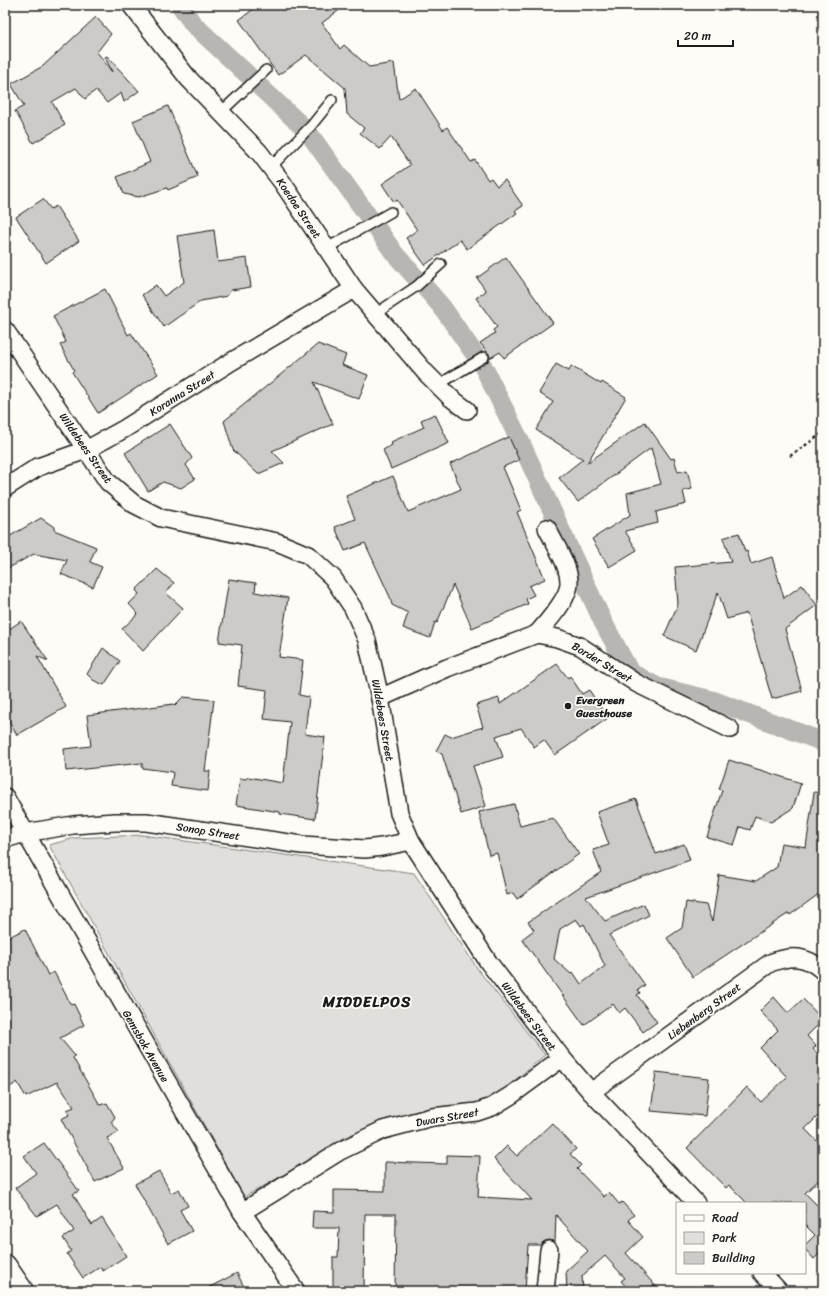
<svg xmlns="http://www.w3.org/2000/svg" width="828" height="1296" viewBox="0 0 828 1296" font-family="Sriracha,sans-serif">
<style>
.green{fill:#e0dfdb;stroke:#7e7e7c}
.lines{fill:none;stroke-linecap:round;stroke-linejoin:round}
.canal{stroke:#b7b6b2;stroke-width:19}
.building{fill:#cccbc8;stroke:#1c1c1c;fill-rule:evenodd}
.service-casing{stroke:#1c1c1c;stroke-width:12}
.minor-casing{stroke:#1c1c1c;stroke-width:20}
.trunk-casing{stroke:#1c1c1c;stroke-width:25}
.path{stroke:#1c1c1c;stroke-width:2.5;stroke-dasharray:3 3;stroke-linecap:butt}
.service{stroke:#fdfcf7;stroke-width:9}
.minor{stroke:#fdfcf7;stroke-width:17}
.trunk{stroke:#fdfcf7;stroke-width:22}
.poi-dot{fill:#1c1c1c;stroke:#fdfcf7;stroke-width:1.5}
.labels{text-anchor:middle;stroke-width:3.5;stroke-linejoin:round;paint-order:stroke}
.street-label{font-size:11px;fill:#1c1c1c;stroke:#fdfcf7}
.poi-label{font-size:11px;font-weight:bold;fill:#1c1c1c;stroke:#fdfcf7;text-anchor:start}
.district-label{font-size:15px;font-weight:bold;letter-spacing:1px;fill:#1c1c1c;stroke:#fdfcf7}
</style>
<rect width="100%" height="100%" fill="#fdfcf7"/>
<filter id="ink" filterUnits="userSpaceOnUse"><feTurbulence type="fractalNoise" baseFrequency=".025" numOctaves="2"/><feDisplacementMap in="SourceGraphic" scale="8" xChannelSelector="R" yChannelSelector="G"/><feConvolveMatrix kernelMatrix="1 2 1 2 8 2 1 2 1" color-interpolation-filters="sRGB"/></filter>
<g filter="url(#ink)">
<polygon class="green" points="142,835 414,873 479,971 545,1055 482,1108 365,1130 244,1197 49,845 75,838"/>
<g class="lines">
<g class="canal">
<polyline points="180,5 193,24 248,75"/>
<polyline points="258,85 304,128"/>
<polyline points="310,135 371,220"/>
<polyline points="376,227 394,253 417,279"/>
<polyline points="423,285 442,307 476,356"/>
<polyline points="482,364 521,443 603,622 630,672 658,687 712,700 818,740 823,743"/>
</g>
</g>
<g class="building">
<polygon points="259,5 346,5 322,23 340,49 344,45 369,67 394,63 399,99 416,88 443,130 447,127 471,162 475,160 488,180 491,178 497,186 505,180 523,206 515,211 517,213 467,249 460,240 425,265 406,238 417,230 397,200 394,202 382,184 410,165 391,137 380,149 360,133 364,128 347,114 345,88 306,55 278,75 239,20"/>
<polygon points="96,17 111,34 97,52 112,72 105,57 107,56 139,91 124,102 121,93 107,103 96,90 85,99 76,88 52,102 65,125 33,143 15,111 24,106 11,84 43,66"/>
<polygon points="168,106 198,177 168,190 167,188 139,197 124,194 117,177 150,162 133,121"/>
<polygon points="43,199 51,209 56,206 79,241 46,263 16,217"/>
<polygon points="214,230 218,262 247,258 251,287 231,290 227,296 201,301 164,327 142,295 156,285 164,296 184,282 177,236"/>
<polygon points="506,257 553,323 504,358 500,352 490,358 489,354 480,343 495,333 493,330 497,327 476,298 486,291 477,278"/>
<polygon points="105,289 128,335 131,333 158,374 98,413 72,372 74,370 60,345 66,342 53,316"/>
<polygon points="318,344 346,355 342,365 368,375 359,399 314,382 333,424 272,451 284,463 258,474 233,450 224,421"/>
<polygon points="556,364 569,371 571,366 601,384 602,382 626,397 587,463 645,422 671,459 674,458 678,472 687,470 692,489 683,491 686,504 656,512 658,523 625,531 637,550 609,567 592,539 630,515 627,493 661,484 651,448 578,502 559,478 583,459 536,430 553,402 539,393"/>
<polygon points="435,414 449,443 391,469 383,450 392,445 391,442 424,427 421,420"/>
<polygon points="170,424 192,458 186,465 195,479 181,488 163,482 148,491 125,453"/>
<polygon points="509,437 519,460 503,467 521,510 517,512 545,579 529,586 534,595 526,599 528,604 472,628 453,585 437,623 435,622 430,638 403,628 408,613 392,605 390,597 365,543 345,551 335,527 355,519 346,496 393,476 408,512 461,489 450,464"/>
<polygon points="41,518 54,527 54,530 96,547 90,562 102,567 93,587 61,574 67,560 34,554 5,570 5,539"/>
<polygon points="739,533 745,552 747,551 751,564 772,557 784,598 802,585 817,605 785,629 802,691 772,699 747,613 727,619 718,592 696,650 664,636 678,604 675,567 731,562 723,538"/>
<polygon points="157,569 174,583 166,593 183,608 143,651 122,629 138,614 129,604 139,594 136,590"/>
<polygon points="229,579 256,583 255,592 288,598 279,657 303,660 299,695 309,697 305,734 325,737 315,819 280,814 280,812 236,805 240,778 246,779 248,777 283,783 290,722 264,719 267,690 238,686 242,645 219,642"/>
<polygon points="21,621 48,661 37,656 66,707 17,735 5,715 5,632"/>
<polygon points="103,648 120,661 104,685 93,680 87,674"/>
<polygon points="557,664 568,678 570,676 582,694 589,690 608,718 555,755 544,740 534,747 521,728 496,736 503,757 473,766 486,806 461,814 442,754 436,751 445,734 451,737 483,727 476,705 499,698 500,704"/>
<polygon points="183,697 214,700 205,771 210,771 208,791 171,786 173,772 142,768 142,763 66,771 64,749 91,746 87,715 174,704 175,705"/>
<polygon points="729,760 801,783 793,808 771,822 755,816 750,830 740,827 734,845 707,837 722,790 719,789"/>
<polygon points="814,792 823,793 823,891 790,915 789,913 693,977 667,938 682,928 686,902 706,905 712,922 719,875 756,881 777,867 781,843 806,847"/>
<path d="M636,799L656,854L684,844L690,860L586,897L605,921L644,904L649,915L609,935L645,985L638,990L640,993L637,995L657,1022L643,1032L625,1008L619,1013L613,1004L584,1025L522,939L534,930L528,922L601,872L593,850L609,845L597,812ZM576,919L581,926L584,924L605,966L581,984L573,972L571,974L554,959L560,929Z"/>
<polygon points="514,804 520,826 553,818 579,854 517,899 513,893 507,895 497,853 489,855 479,812"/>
<polygon points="25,929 48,975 54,972 71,1005 74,1004 84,1025 60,1038 75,1056 73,1058 100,1105 107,1103 115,1117 111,1122 119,1132 107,1138 124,1168 95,1182 61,1119 69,1115 67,1110 74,1107 57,1082 26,1097 17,1082 5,1091 5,939"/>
<polygon points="774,997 788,1013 803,999 823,1020 807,1036 816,1046 813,1049 823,1059 823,1111 805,1129 823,1147 823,1176 805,1193 823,1211 823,1250 814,1259 805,1249 805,1245 815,1235 805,1225 805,1203 747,1203 729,1185 726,1188 687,1148 747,1087 761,1102 787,1077 760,1048 778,1030 760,1011"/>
<polygon points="656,1072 709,1078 705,1116 651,1111"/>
<polygon points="552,1123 576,1149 570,1154 581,1165 577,1169 604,1197 609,1192 619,1204 622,1202 634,1215 628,1220 643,1237 626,1253 660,1291 630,1291 621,1281 625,1278 605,1256 582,1276 583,1291 567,1291 566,1271 588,1251 556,1215 555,1242 550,1240 545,1241 540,1245 528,1245 525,1291 395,1291 396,1214 365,1214 364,1291 333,1291 333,1257 338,1257 339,1228 312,1228 313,1211 334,1212 334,1190 385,1191 385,1162 447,1164 447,1155 480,1156 478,1197 532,1200 494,1159 507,1146 517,1156"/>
<polygon points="44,1143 79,1191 73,1194 92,1225 102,1218 126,1256 103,1271 100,1267 83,1278 67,1254 71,1251 63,1238 74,1231 57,1204 37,1216 15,1188 36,1173 24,1156"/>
<polygon points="159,1171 171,1193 179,1189 188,1206 180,1210 192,1231 168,1244 135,1184"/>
<polygon points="237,1273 246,1291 202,1291"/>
</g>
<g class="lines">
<g class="service-casing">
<g id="service">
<polyline points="221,112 266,70"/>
<polyline points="271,167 311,126 332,100"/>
<polyline points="327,248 391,212"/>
<polyline points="375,314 417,286 441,264"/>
<polyline points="438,385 484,357"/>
</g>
</g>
<g class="minor-casing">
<g id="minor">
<polyline points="131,5 188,78 259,152 282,182 354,289 425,372 451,398 467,410"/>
<polyline points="5,330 108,482 134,504 161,518 277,542 308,555 333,578 353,608 367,640 380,698 399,813 411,841 489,963 562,1058 591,1092 696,1203"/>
<polyline points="5,488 38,467 86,450 124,429 229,363 354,289"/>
<path d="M537,634C547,622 570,598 569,582C569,565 554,543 547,528"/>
<polyline points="380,698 447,668 537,634 557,638 580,646 636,683 730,729"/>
<polyline points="5,797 184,1111 242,1212 296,1291"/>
<polyline points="5,839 25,833 73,825 115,822 146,822 302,845 365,849 382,847 411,841"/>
<path d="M591,1092L770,963C791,955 806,955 823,971"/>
<polyline points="242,1212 340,1151 383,1130 432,1117 477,1112 492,1107 513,1094 562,1058"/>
<polyline points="762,1273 779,1291"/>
<polyline points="545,1291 549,1250"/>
</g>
</g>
<g class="trunk-casing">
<polyline id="trunk" points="5,1266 22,1291"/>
</g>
<polyline class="path" points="790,456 823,433"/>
<use href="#service" class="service"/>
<use href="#minor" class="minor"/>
<use href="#trunk" class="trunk"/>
</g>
</g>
<circle class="poi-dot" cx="568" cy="706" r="4"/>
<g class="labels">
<g class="street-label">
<text transform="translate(299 208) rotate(56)" y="4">Koedoe Street</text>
<text transform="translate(182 393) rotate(-32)" y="4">Koranna Street</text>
<text transform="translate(86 448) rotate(55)" y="4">Wildebees Street</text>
<text transform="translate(602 662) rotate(31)" y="4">Border Street</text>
<text transform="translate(383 720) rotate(80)" y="4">Wildebees Street</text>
<text transform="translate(208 831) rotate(9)" y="4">Sonop Street</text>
<text transform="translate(704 1011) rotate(-36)" y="4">Liebenberg Street</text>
<text transform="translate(529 1016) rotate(53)" y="4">Wildebees Street</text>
<text transform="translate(146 1046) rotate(60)" y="4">Gemsbok Avenue</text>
<text transform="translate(447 1117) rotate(-10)" y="4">Dwars Street</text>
</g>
<g class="poi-label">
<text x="576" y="704">Evergreen<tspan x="576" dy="13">Guesthouse</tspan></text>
</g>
<g class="district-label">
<text x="367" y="1007">MIDDELPOS</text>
</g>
</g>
<rect width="828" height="1296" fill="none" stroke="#fdfcf7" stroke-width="20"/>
<rect x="10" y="10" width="808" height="1276" fill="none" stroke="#1c1c1c" stroke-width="1.5" filter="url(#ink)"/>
<rect x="676" y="1202" width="130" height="72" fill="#fdfcf7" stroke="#a3a29f"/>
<rect x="684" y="1215" width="20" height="6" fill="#fdfcf7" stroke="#a3a29f"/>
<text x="712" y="1222" font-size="12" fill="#1c1c1c">Road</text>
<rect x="684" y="1232" width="20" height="12" fill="#e0dfdb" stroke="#a3a29f"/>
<text x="712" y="1242" font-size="12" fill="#1c1c1c">Park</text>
<rect x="684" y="1252" width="20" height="12" fill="#cccbc8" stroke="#a3a29f"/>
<text x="712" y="1262" font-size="12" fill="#1c1c1c">Building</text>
<path d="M678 40v6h55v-6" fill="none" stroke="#1c1c1c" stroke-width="2"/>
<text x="684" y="40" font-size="12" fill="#1c1c1c" stroke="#fdfcf7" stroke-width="3" paint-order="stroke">20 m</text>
</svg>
